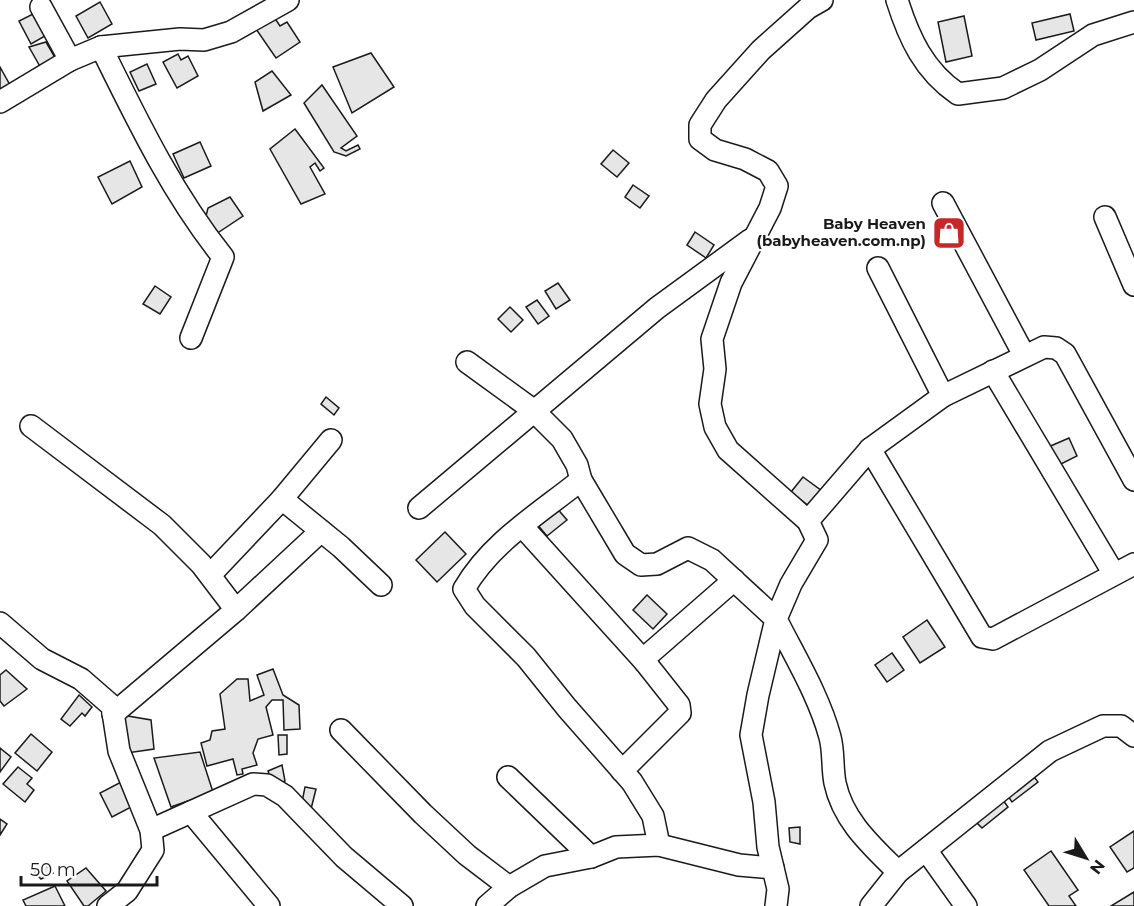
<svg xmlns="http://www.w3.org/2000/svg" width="1134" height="906" viewBox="0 0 1134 906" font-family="Montserrat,sans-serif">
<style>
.building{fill:#e6e6e6;stroke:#1a1a1a;stroke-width:1.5}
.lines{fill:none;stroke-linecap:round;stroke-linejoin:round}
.minor-casing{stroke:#1a1a1a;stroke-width:24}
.minor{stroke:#fff;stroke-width:21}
.labels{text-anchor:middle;stroke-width:4.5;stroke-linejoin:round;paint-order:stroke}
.poi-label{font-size:15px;font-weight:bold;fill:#1a1a1a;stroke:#fff;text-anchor:end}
</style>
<rect width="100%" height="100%" fill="#fff"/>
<g class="building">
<polygon points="100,2 112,24 88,38 76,16"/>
<polygon points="33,14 45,36 31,44 19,21"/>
<polygon points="1070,14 1074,31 1036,40 1032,23"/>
<polygon points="964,16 972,56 946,62 938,22"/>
<polygon points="274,17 280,26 287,22 300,42 276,58 256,29"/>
<polygon points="46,42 57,61 42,70 29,47"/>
<polygon points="371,53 394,87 352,113 333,67"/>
<polygon points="178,54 181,60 188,56 198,76 177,88 163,62"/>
<polygon points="147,64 156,84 139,91 130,72"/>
<polygon points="0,67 10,85 0,91"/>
<polygon points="272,71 291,95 263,111 255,82"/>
<polygon points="322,85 357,136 341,148 346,151 358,145 360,149 346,156 334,152 304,103"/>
<polygon points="295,129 324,168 320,171 315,163 310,167 325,194 301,204 270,149"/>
<polygon points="200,142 211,166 184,178 173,154"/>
<polygon points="613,150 629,163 617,177 601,164"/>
<polygon points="130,161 142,187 112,204 98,177"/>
<polygon points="633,185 649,196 640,208 625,197"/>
<polygon points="230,197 243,216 216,234 206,216 208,208"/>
<polygon points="695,232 714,245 706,258 687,245"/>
<polygon points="558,283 570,300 556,309 545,291"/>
<polygon points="155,286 171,297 160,314 143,304"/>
<polygon points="537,300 549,316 538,324 526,307"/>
<polygon points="510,307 523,320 511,332 498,319"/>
<polygon points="326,397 339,408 334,415 321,404"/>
<polygon points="1069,438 1077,456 1055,467 1046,448"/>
<polygon points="803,477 822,491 810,507 791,492"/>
<polygon points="555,506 567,520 547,536 536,523"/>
<polygon points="445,532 466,554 437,582 416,560"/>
<polygon points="647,595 667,614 653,629 633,610"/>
<polygon points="927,620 945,647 920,663 903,637"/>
<polygon points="892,653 904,670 887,682 875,665"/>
<polygon points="273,669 283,695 299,705 300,729 284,730 283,700 272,700 266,707 273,735 258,739 253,753 257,765 242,769 243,774 237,775 233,759 207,766 201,743 210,740 212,731 225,729 220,694 237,679 248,679 250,701 264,695 257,675"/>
<polygon points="6,670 27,689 4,706 0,701 0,675"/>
<polygon points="79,695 92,707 85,716 82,713 70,726 61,719"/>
<polygon points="122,715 151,720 154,749 127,753"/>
<polygon points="31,734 52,752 37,771 15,753"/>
<polygon points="278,735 287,735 287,754 279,755"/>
<polygon points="0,748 11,757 0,772"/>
<polygon points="200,752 213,792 171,807 154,758"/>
<polygon points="282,765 285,781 273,787 268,771"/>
<polygon points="18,767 32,778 27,784 34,790 25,802 3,784"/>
<polygon points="1031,773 1038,782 1012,802 1005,792"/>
<polygon points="125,780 137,804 112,817 100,793"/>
<polygon points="305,787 316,789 311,809 301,807"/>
<polygon points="1003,800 1008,807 982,828 976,822"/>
<polygon points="0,819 7,824 0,835"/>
<polygon points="800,827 800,844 790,842 789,828"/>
<polygon points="1134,831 1134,868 1127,872 1110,847"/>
<polygon points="1051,851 1078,890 1069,896 1076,906 1049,906 1024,870"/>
<polygon points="44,863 53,873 41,879 34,872"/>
<polygon points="86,868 106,891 88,906 84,906 67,881"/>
<polygon points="55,886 65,906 26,906 23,900"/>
<polygon points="1134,892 1134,906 1111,906"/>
</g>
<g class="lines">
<g class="minor-casing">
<g id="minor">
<path d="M822,0L808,8L761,50L716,100L700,125V139L715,150L745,159L768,171L777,186L770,208L731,283L712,339L715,369L710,404L715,427L728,450L808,521L817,540L791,584L776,619C795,657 819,696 830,737C834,752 832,768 835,783C843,821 872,846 898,872"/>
<path d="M897,0C909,38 924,71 958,94L1003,88L1040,70L1093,35L1134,22"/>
<polyline points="41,7 70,60"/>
<path d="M101,47C137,120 172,193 223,257L191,338"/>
<polyline points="0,102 70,60 101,47 180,39 204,40 231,32 288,0"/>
<polyline points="943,203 1024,355"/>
<polyline points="1105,217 1134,285"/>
<polyline points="878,268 943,396"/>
<polyline points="467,362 533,410 562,439 577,465 581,480 625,554 641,565 657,564 688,548 712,560 776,619 758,695 751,735 764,802 768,847 778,889 776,906"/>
<polyline points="993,371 1114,574"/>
<polyline points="31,426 162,525 201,564 236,610"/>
<polyline points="870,449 982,637 993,639 1134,564"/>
<path d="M581,480C540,513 491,542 464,589L475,606L526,657L567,708L632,782L653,816L659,845"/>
<polyline points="282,499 341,547 381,585"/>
<polyline points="419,508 657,308 750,240"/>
<polyline points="808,521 870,449 943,396 1044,347 1056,348 1065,354 1134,480"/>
<polyline points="522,526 645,662"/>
<polyline points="210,575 282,499 331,440"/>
<polyline points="0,623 42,659 81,679 112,706 119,751 151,830 153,850 127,891 108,906"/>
<polyline points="113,714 236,610 321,531"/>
<polyline points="341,730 423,814 467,855 509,887"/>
<polyline points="622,771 680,713 679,705 645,662 648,655 734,580"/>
<polyline points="508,777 591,857"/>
<polyline points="191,812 269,906"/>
<polyline points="151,830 253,784 267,785 285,796 344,857 402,906"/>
<polyline points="926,850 966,906"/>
<polyline points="487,906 509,887 545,866 591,857 616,847 659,845 739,865 773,868"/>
<polyline points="871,906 898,872 1050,751 1103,726 1121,726 1134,736"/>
</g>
</g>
<use href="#minor" class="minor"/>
</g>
<defs>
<g id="shop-square" transform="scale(1.725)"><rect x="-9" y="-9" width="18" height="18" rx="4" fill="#c62828" stroke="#fff"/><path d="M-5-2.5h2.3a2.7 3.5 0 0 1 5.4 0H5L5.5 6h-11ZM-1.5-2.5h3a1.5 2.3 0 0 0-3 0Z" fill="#fff"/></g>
</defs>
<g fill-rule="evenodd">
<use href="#shop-square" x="949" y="233"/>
</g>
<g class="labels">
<g class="poi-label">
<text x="926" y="229">Baby Heaven<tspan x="926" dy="17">(babyheaven.com.np)</tspan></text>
</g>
</g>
<g transform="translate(1086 858) rotate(128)" stroke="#ffffff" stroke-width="4.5" paint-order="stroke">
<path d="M0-4.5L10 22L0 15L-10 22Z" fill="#1a1a1a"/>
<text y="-9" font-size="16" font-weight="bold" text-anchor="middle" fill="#1a1a1a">N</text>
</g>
<path d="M21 876v9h136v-9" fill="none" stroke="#1a1a1a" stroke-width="3"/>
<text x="30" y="876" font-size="18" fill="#1a1a1a" stroke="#ffffff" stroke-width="4.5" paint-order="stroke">50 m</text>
</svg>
